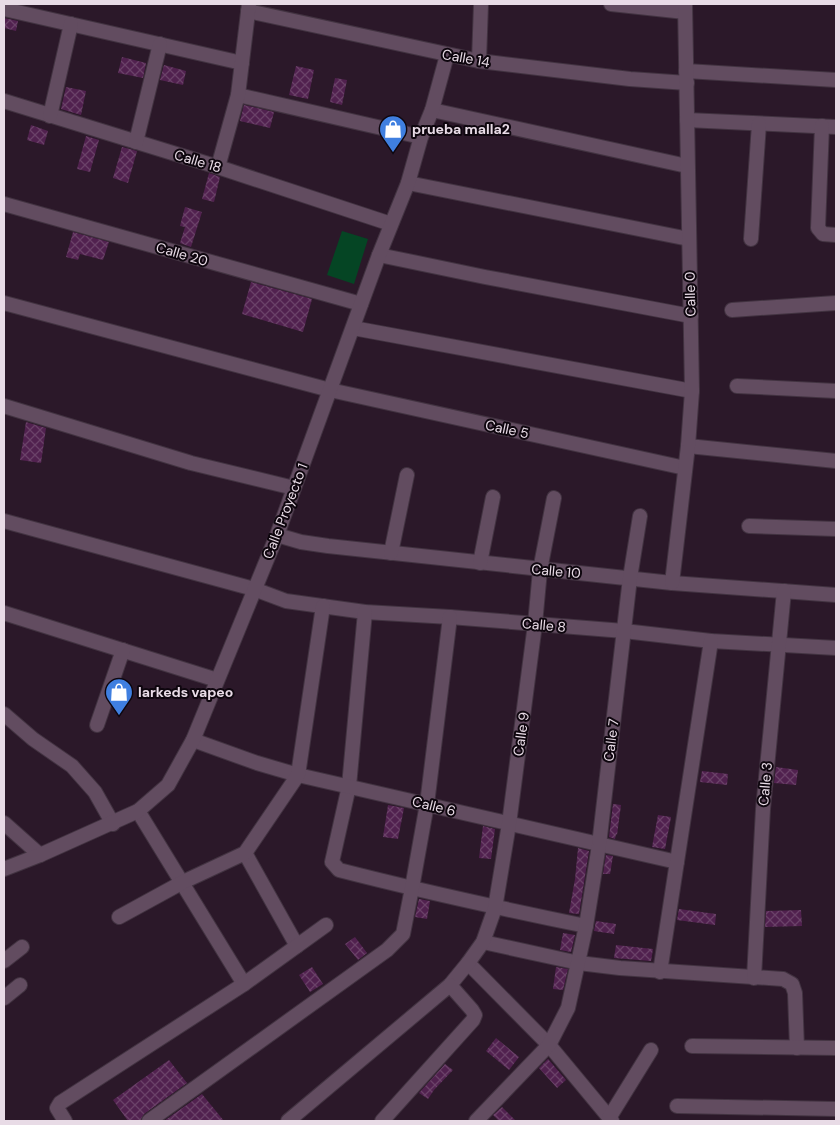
<svg xmlns="http://www.w3.org/2000/svg" width="840" height="1125" viewBox="0 0 840 1125" font-family="'DM Sans',sans-serif">
<style>
.pitch{fill:#054524}
.building{fill:url(#building-cross-hatch)}
.lines{fill:none;stroke-linecap:round;stroke-linejoin:round}
.street-casing{stroke:#423341;stroke-width:16}
.street{stroke:#624c60;stroke-width:14}
.labels{text-anchor:middle;stroke-width:4;stroke-linejoin:round;paint-order:stroke}
.street-label{font-size:14px;fill:#e8dbe6;stroke:#0e060e}
.poi-label{font-size:14px;font-weight:bold;fill:#e8dbe6;stroke:#0e060e;text-anchor:start}
</style>
<defs>
<pattern id="building-cross-hatch" width="8" height="8" patternUnits="userSpaceOnUse" patternTransform="scale(1.25)"><rect width="8" height="8" fill="#51214f"/><path d="M0 0l8 8M0 8l8-8" fill="none" stroke="#6a4168"/></pattern>
</defs>
<rect width="100%" height="100%" fill="#2b1829"/>
<polygon class="pitch" points="342,231 368,239 354,284 327,275"/>
<g class="building">
<polygon points="4,18 18,21 16,31 4,28"/>
<polygon points="122,57 146,63 143,78 118,73"/>
<polygon points="164,65 186,71 183,85 160,80"/>
<polygon points="296,66 314,70 308,99 289,95"/>
<polygon points="335,78 347,80 342,105 330,102"/>
<polygon points="66,87 86,91 81,115 61,109"/>
<polygon points="244,105 274,112 270,128 240,121"/>
<polygon points="31,125 48,131 44,145 27,140"/>
<polygon points="86,136 99,140 90,172 77,169"/>
<polygon points="122,147 137,151 128,183 113,178"/>
<polygon points="209,173 220,177 214,202 202,199"/>
<polygon points="185,207 202,212 191,247 180,243 185,227 180,226"/>
<polygon points="73,232 109,242 103,260 80,254 78,260 66,257"/>
<polygon points="251,282 312,299 303,332 242,314"/>
<polygon points="26,422 46,428 41,463 20,460"/>
<polygon points="776,767 798,770 796,785 774,783"/>
<polygon points="702,771 728,774 727,785 700,782"/>
<polygon points="613,804 621,805 617,835 616,834 615,839 609,837"/>
<polygon points="388,805 404,808 398,839 383,837"/>
<polygon points="658,815 671,817 665,849 652,847"/>
<polygon points="483,826 495,829 491,859 479,858"/>
<polygon points="578,848 589,851 579,914 569,913 575,879"/>
<polygon points="606,855 613,856 610,874 603,874"/>
<polygon points="419,899 430,901 427,919 415,917"/>
<polygon points="679,909 716,914 715,925 677,920"/>
<polygon points="801,910 802,926 765,927 766,911"/>
<polygon points="596,921 616,924 614,934 594,931"/>
<polygon points="563,933 575,935 571,952 560,950"/>
<polygon points="355,937 367,953 358,960 345,944"/>
<polygon points="616,945 653,949 651,961 614,958"/>
<polygon points="312,967 323,984 310,992 299,975"/>
<polygon points="556,967 568,969 563,990 553,989"/>
<polygon points="496,1038 519,1057 509,1070 486,1051"/>
<polygon points="548,1059 566,1080 557,1088 539,1068"/>
<polygon points="169,1060 187,1083 144,1114 140,1121 128,1121 113,1100"/>
<polygon points="445,1064 453,1070 434,1090 428,1099 419,1093"/>
<polygon points="202,1094 224,1121 164,1121"/>
<polygon points="502,1107 516,1121 499,1121 493,1115"/>
</g>
<g class="lines">
<g class="street-casing">
<g id="street">
<polyline points="611,4 685,12"/>
<polyline points="4,9 242,63"/>
<polyline points="248,11 479,61 630,79 687,83"/>
<polyline points="479,61 481,4"/>
<polyline points="686,71 836,80"/>
<polyline points="238,95 421,137"/>
<polyline points="4,101 218,167 391,224"/>
<polyline points="432,110 687,166"/>
<polyline points="50,116 71,24"/>
<polyline points="687,120 836,127"/>
<polyline points="822,126 818,228 823,234 836,235"/>
<polyline points="136,142 160,44"/>
<polyline points="218,167 238,95 249,4"/>
<polyline points="408,183 689,239"/>
<polyline points="4,204 361,304"/>
<polyline points="751,239 759,124"/>
<polyline points="379,255 485,277 691,316"/>
<polyline points="4,303 330,390 685,468"/>
<polyline points="732,310 836,303"/>
<polyline points="353,328 692,391"/>
<polyline points="737,386 836,391"/>
<polyline points="4,406 191,463 294,488"/>
<polyline points="688,446 836,461"/>
<polyline points="4,521 254,589 286,601 365,612 450,617 624,631 711,641 836,648"/>
<polyline points="749,526 836,529"/>
<polyline points="277,535 301,542 328,546 672,583 836,595"/>
<polyline points="391,553 407,475"/>
<polyline points="480,563 493,497"/>
<polyline points="672,583 688,446 692,391 685,4"/>
<path d="M365,612L349,786L332,862L339,870C421,891 503,909 586,926"/>
<polyline points="4,613 217,680"/>
<polyline points="4,714 33,739 72,766 95,792 113,824"/>
<polyline points="97,725 123,650"/>
<polyline points="193,740 257,763 298,775 677,862"/>
<polyline points="138,811 244,984"/>
<polyline points="4,823 40,855"/>
<polyline points="245,853 297,946"/>
<polyline points="4,869 40,855 138,811 168,785 193,740 277,535 379,255 408,183 421,137 432,110 447,55"/>
<polyline points="119,917 183,882 245,853 298,775 323,606"/>
<polyline points="483,942 579,963 620,968 783,979 792,984 795,993 797,1048"/>
<polyline points="4,961 22,947"/>
<polyline points="468,963 549,1045 612,1121"/>
<polyline points="660,972 711,641"/>
<polyline points="754,978 763,809 784,591"/>
<polyline points="4,998 20,985"/>
<polyline points="692,1046 836,1048"/>
<polyline points="677,1106 836,1109"/>
<polyline points="609,1118 651,1050"/>
<polyline points="65,1121 57,1108 60,1103 244,984 326,925"/>
<polyline points="149,1121 387,950 403,934 412,888 427,804 450,617"/>
<polyline points="288,1121 450,985 468,963 483,942 495,908 509,824 535,624 540,570 554,498"/>
<polyline points="382,1121 473,1020 475,1015 472,1010 450,985"/>
<polyline points="476,1121 549,1045 568,1008 586,926 599,845 630,578 640,516"/>
</g>
</g>
<use href="#street" class="street"/>
</g>
<defs>
<g id="shop-pin" transform="scale(1.4375)"><path d="M0 17L-7.5 6A9.5 9.5 0 1 1 7.5 6Z" fill="#3f7fe0" stroke="#0e060e"/><path d="M-5-2.5h2.3a2.7 3.5 0 0 1 5.4 0H5L5.5 6h-11ZM-1.5-2.5h3a1.5 2.3 0 0 0-3 0Z" fill="#fff"/></g>
</defs>
<g fill-rule="evenodd">
<use href="#shop-pin" x="393" y="129"/>
<use href="#shop-pin" x="119" y="692"/>
</g>
<g class="labels">
<g class="street-label">
<text transform="translate(466 58) rotate(10)" y="5">Calle 14</text>
<text transform="translate(198 161) rotate(17)" y="5">Calle 18</text>
<text transform="translate(182 254) rotate(16)" y="5">Calle 20</text>
<text transform="translate(690 294) rotate(-91)" y="5">Calle 0</text>
<text transform="translate(507 429) rotate(12)" y="5">Calle 5</text>
<text transform="translate(285 511) rotate(-69)" y="5">Calle Proyecto 1</text>
<text transform="translate(556 571) rotate(5)" y="5">Calle 10</text>
<text transform="translate(544 625) rotate(5)" y="5">Calle 8</text>
<text transform="translate(521 734) rotate(-82)" y="5">Calle 9</text>
<text transform="translate(611 740) rotate(-83)" y="5">Calle 7</text>
<text transform="translate(765 784) rotate(-85)" y="5">Calle 3</text>
<text transform="translate(434 806) rotate(14)" y="5">Calle 6</text>
</g>
<g class="poi-label">
<text x="412" y="134">prueba malla2</text>
<text x="138" y="697">larkeds vapeo</text>
</g>
</g>
<rect width="840" height="1125" fill="none" stroke="#e8dbe6" stroke-width="10"/>
</svg>
